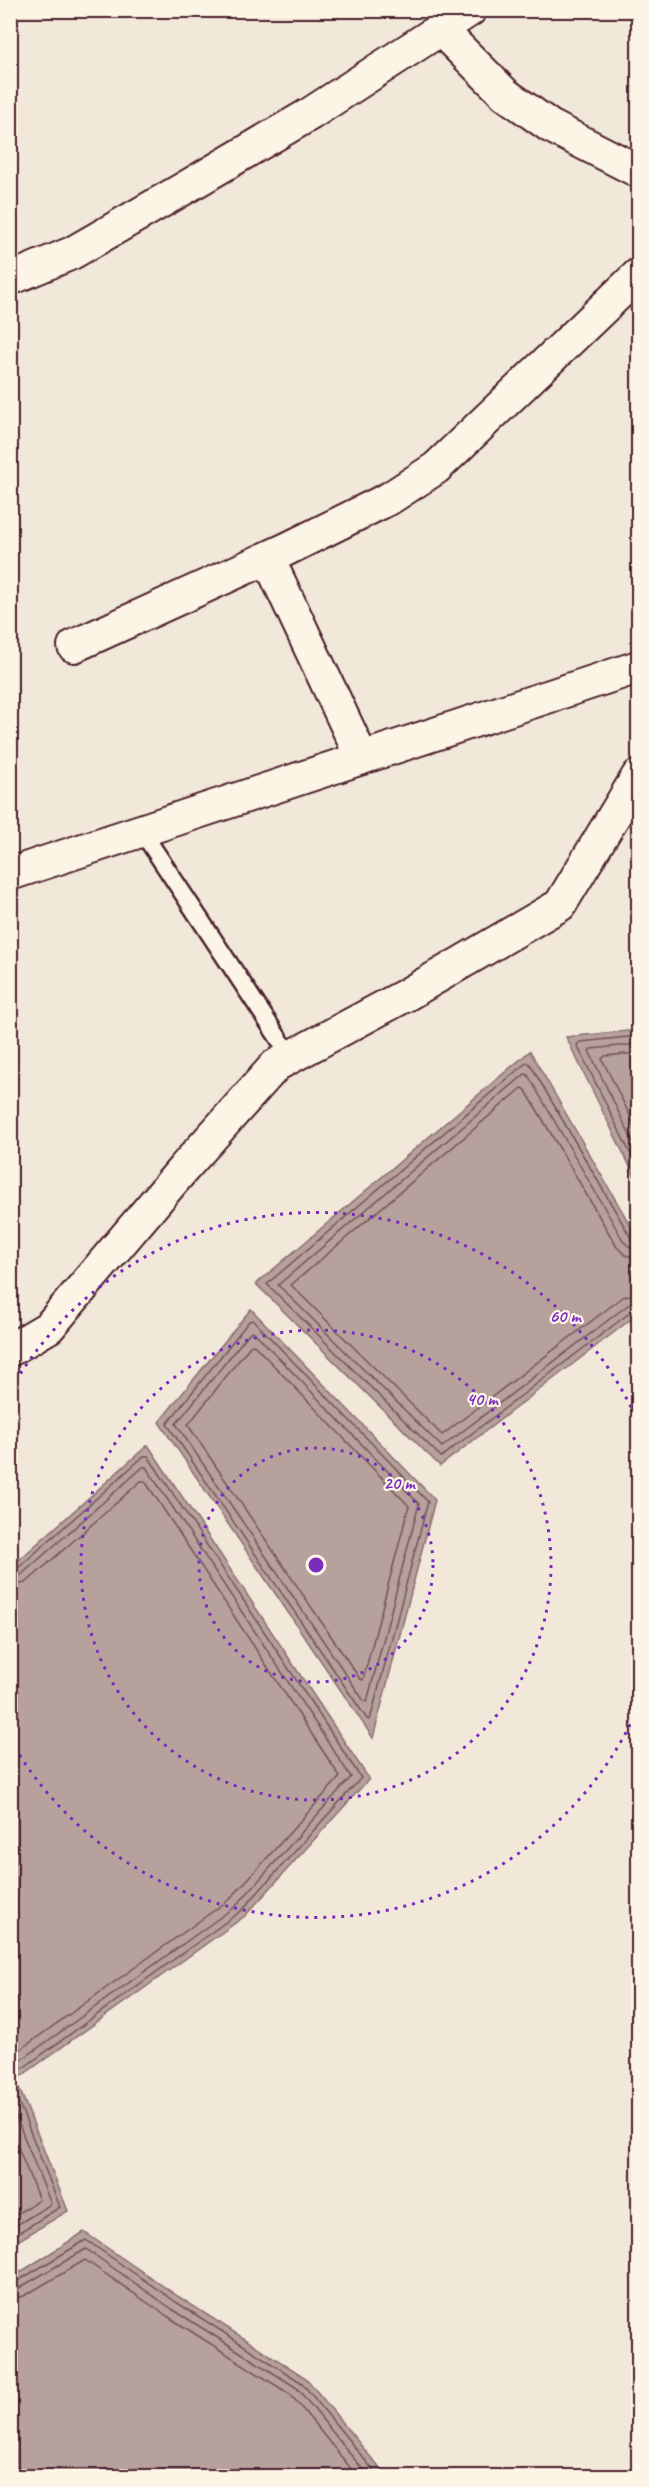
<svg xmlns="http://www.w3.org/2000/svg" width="649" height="2487" viewBox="0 0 649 2487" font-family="Caveat,sans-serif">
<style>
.water{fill:#b6a19c;stroke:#8b6d6f;stroke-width:1.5}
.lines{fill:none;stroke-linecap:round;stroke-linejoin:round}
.shore{stroke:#755358;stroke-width:1.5}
.lane-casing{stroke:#4a1f2b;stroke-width:21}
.street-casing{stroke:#4a1f2b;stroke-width:36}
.lane{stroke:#fcf5e5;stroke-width:16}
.street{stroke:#fcf5e5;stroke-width:32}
.ring{fill:none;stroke:#7b2cbf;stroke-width:3;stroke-dasharray:3 6}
.centre{fill:#7b2cbf;stroke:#fcf5e5;stroke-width:3}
.ring-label{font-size:18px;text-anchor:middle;font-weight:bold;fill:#7b2cbf;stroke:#fcf5e5;stroke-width:4.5;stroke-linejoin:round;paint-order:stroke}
</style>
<rect width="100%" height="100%" fill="#f1e8da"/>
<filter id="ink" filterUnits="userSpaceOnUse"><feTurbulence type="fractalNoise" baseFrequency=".0167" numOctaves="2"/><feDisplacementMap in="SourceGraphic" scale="12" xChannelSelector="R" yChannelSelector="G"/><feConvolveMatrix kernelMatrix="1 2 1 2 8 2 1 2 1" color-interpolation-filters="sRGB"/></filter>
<g filter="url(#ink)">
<g class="water">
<polygon points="638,1030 638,1183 566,1037"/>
<polygon points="530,1051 638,1239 638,1314 440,1466 256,1284"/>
<polygon points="251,1309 435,1500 373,1738 159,1422"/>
<polygon points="148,1445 369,1779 245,1916 16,2080 68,2211 11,2245 11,1567"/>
<polygon points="84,2232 179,2297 306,2378 386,2476 11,2476 11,2278"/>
</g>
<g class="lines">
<g class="shore">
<polyline points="638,1036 580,1042 577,1045 638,1169"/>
<polyline points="638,1044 591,1049 589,1051 638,1152"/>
<polyline points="638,1053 605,1056 602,1059 638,1132"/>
<polyline points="638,1241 631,1238 530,1064 527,1062 267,1284 441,1457 632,1311 638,1310"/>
<polyline points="638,1249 631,1248 624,1242 528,1075 525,1074 278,1285 442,1447 628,1305 638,1302"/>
<polyline points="638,1258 625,1255 617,1247 525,1089 522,1088 291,1285 442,1435 623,1297 638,1293"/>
<polygon points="253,1320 428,1502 370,1720 367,1719 167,1424 249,1321"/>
<polygon points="253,1331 419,1504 367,1702 364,1701 176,1424 250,1332"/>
<polygon points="254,1345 409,1506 363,1680 360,1679 188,1425 250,1346"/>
<polyline points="10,1571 17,1569 144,1456 148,1456 361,1778 241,1911 12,2076 11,2083 60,2207 10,2238"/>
<polyline points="10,1579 21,1575 143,1467 146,1467 351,1777 236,1906 10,2068"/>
<polyline points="10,1588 27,1582 141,1481 145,1481 340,1777 230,1899 10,2057"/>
<polyline points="10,2102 51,2204 10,2229"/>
<polyline points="10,2127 39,2200 10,2218"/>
<polyline points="10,2282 16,2282 86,2240 176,2302 302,2383 378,2476"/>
<polyline points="10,2290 19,2288 86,2249 172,2309 297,2388 368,2476"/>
<polyline points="10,2299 24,2296 85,2260 167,2316 291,2395 357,2476"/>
</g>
<g class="lane-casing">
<polyline id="lane" points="141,830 291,1057"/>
</g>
<g class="street-casing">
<g id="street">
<polyline points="440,29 505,94 550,126 638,171"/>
<polyline points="10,279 72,253 183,189 310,114 470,10"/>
<polyline points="268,558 362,758"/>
<polyline points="74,646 287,549 390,498 436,468 638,275"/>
<polyline points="10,874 638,667"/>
<polyline points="10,1350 49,1327 184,1168 276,1065 406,995 560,905 638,776"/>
</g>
</g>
<use href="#lane" class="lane"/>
<use href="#street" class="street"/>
</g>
</g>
<g class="ring">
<circle cx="316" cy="1565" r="117"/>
<circle cx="316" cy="1565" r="235"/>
<path d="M638 1708A352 352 0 0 1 11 1741M11 1389A352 352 0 0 1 638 1422"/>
</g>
<circle cx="316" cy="1565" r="9" class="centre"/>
<g class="ring-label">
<text x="565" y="1322">60 m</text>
<text x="482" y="1405">40 m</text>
<text x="399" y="1489">20 m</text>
</g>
<rect width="649" height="2487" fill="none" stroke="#fcf5e5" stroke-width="36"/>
<rect x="18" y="18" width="613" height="2451" fill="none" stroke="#4a1f2b" stroke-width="2" filter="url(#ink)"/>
</svg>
